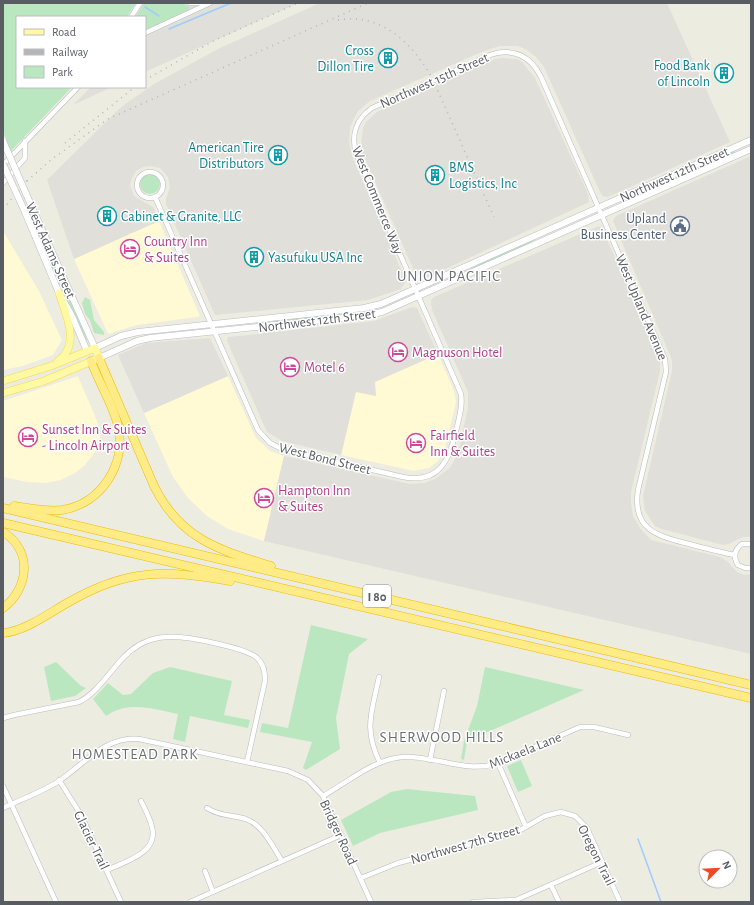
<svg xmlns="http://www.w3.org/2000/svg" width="754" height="905" viewBox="0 0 754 905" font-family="'Alegreya Sans',sans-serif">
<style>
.commercial{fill:#fff9d4}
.industrial{fill:#e1dfd9}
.green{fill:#bbe7c0}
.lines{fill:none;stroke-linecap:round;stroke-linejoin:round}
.stream{stroke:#9fccff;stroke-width:1.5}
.minor-casing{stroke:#b9bbc1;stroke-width:5.5}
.secondary-casing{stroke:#babcc4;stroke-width:7}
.primary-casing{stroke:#f8da4f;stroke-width:8}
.motorway-casing{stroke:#eb0;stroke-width:9}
.minor{stroke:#fff;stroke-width:4.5}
.secondary{stroke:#fff;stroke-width:6}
.primary{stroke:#fff9a4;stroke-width:7}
.motorway{stroke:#ffec86;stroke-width:8}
.rail{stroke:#b5b6b6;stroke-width:1.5;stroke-dasharray:1 5;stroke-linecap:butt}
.secondary-bridge-casing{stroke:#babcc4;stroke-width:7;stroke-linecap:butt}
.secondary-bridge{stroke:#fff;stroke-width:6}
.labels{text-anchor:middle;stroke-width:3;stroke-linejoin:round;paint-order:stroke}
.shield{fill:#fff;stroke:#8b8e92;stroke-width:1}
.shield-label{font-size:13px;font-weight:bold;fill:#595d63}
.culture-label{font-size:14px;fill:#0d838f;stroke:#fff;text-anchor:end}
.street-label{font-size:14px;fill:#595d63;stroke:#fff}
.service-label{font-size:14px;fill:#4e5e75;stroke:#fff;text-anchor:end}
.hotel-label{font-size:14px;fill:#b23c85;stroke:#fff;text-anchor:start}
.neighbourhood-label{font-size:15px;letter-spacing:1px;fill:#6a6f75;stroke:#fff}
</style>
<rect width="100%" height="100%" fill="#edece1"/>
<g class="commercial">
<polygon points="159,221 200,316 197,317 137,325 108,334 74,259"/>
<polygon points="3,231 39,291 62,340 53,355 23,366 3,370"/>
<polygon points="438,354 454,391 456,402 445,448 438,461 429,468 414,471 341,455 356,391 376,396 374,382"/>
<polygon points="78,376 100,428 100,440 96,451 85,465 75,473 61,480 46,483 27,482 3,477 3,401"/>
<polygon points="228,376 256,438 270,451 284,456 264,541 228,529 207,516 188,498 173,477 144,413"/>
</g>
<g class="industrial">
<polygon points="193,3 298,3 145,72 145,28"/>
<polygon points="320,3 667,3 730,142 608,197 603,196 600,192 544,67 536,57 527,50 518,46 500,46 484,51 370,101 358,111 350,127 349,143 353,159 406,281 401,289 368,300 215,315 166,204 166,199 170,187 168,177 160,168 151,166 143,167 136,171 132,178 130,185 134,196 153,207 159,221 74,259 47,180 121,107 154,84 220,48"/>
<polygon points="502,58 517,59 523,63 535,78 588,194 589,202 424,279 421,278 415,273 362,152 361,145 363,128 366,122 377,112 495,59"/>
<polygon points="91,87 112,87 73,105"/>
<polygon points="751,156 751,537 743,537 729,544 723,545 662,529 655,526 645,511 643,496 672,371 672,360 613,221 616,216"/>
<polygon points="599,226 603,230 660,361 660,371 631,492 631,504 633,516 640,528 651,540 720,557 727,561 737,572 745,575 751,574 751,654 264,541 284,456 410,484 425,483 435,479 450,468 458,453 468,408 468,392 432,310 431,300 434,297"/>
<polygon points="412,307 417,308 438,354 375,382 376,396 356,392 341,455 282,441 267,432 227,341 228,337 374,321"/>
<polygon points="210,338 228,376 144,413 118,355 146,343"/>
</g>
<g class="green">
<polygon points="3,3 136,3 127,17 17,17 17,87 72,87 11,151 3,132"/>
<polygon points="144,3 181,3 187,5 190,8 188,10 145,30 145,17 135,17"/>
<polygon points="734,150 735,153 730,156 649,190 658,184"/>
<circle cx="150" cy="184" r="10"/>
<polygon points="32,213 86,334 87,341 60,287 29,215"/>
<polygon points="538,238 526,246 463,273 477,265"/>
<polygon points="85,297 90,300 94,320 104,332 104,335 94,333 90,320 85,314 82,303"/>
<polygon points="348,312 340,315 271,323 278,319"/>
<polygon points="311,625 368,639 349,654 336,718 340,749 306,770 303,768 312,742 260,732 262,723 288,728"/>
<polygon points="56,662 81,686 86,688 75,696 51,701 44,667"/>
<path d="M170,667L232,681L224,715L250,720L248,728L190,716L185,742L173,739L178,714C154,709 128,700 106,716L93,699L108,683L123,695L131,694L153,673Z"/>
<polygon points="485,667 584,690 467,741 464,760 461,759 464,741 477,706"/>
<polygon points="521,760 532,786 518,792 507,766"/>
<polygon points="407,789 475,796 478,810 380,833 353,846 341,820 391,792"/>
</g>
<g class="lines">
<g class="stream">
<polyline points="145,7 159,16"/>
<polyline points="169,29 231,3"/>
<polyline points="638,839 661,902"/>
</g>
<g class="minor-casing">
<g id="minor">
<polyline points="190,3 204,3"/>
<polyline points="131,17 140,3"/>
<polyline points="145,33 210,3"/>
<polyline points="3,165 78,87"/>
<circle cx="150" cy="185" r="13"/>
<polyline points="3,183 25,158 25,141"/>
<path d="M155,197L258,430L270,443L282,449L403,477C439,484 449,461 456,431C459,418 463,406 461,394L356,153C351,135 356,119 372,108L490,55C512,47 531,56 541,77L665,359L666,372L638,490C632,530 657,536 689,544C704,548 719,552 735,555"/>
<path d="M751,544H742C734,550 733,557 738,565L745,568H751"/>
<path d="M379,677C372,712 363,728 380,763"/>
<path d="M3,718L14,715L79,702C103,690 115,659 139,645C148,640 158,637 168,637C183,635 247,648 257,658C264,664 265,672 265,681L247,762"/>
<polyline points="430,760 444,691"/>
<polyline points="498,763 526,827"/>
<polyline points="59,780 81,815 121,902"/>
<polyline points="3,786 56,902"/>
<path d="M323,796C348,782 374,759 403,757C436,755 465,774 498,763L580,727H594L628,735"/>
<path d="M3,808C22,799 42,792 59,781C84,764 107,735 139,739L288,771L308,780L323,796L371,902"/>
<path d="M207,808C219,816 232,815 246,819C263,825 273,847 282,861"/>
<path d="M107,870C124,862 159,853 152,827C150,818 145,809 141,801"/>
<polyline points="205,871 213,892"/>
<polyline points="361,878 398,863 515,833 545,816 561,812 575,816 587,828 620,902"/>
<polyline points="551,885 559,902"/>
<polyline points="190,902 341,835"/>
<polyline points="473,902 516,900 602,862"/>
</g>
</g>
<g class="secondary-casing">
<g id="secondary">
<polyline points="31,205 95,348 121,336 138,332 364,308 381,304 751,140"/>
<polyline points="25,212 59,293 72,316 87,351"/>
<polyline points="99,358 137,341 150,338 363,316 382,312 751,149"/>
</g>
</g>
<g class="primary-casing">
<g id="primary">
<path d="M58,361C81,345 66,314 59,293"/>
<polyline points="3,381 51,366 95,348 99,358 44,381 3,393"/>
</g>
</g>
<g class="motorway-casing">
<g id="motorway">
<path d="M99,358L154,486C180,539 219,550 271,566"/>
<path d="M14,506C30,508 46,512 62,510C101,504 127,464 118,426C113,404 99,383 91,361"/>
<polyline points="3,508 751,685"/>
<polyline points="3,523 751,698"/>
<path d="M3,532C33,550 29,589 3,608"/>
<path d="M3,633C26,631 49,613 69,602C128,568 165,570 230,581"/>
</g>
</g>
<use href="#minor" class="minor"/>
<use href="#secondary" class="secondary"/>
<use href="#primary" class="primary"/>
<use href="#motorway" class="motorway"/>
<g class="rail">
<path d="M338,20C381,12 414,44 433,80L494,217"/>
<polyline points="145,80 215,40 298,3"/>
<polyline points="65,143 135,87"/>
<polyline points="27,181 52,159 108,119 368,3"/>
<polyline points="3,209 30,177"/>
</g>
<g class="secondary-bridge-casing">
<g id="secondary-bridge">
<polyline points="3,141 31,205"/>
<polyline points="3,164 25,212"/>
</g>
</g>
<use href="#secondary-bridge" class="secondary-bridge"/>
</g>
<defs>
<g id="building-ring" transform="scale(1)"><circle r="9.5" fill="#fff" stroke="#0f9aa8" stroke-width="1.5"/><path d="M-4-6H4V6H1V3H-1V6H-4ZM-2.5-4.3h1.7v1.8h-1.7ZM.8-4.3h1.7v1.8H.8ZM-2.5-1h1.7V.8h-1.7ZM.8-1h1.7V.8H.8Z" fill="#0f9aa8"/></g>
<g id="civic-ring" transform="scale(1)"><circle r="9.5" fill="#fff" stroke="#5c6f8a" stroke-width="1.5"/><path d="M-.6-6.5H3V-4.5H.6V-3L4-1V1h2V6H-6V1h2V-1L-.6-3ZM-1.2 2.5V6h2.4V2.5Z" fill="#5c6f8a"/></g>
<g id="hotel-ring" transform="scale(1)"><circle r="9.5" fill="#fff" stroke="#d1479c" stroke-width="1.5"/><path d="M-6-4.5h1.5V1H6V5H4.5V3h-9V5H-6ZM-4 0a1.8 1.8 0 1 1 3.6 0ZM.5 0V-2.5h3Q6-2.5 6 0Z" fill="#d1479c"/></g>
</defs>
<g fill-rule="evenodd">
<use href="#building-ring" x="388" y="58"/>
<use href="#building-ring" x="724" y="73"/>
<use href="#building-ring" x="278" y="155"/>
<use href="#building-ring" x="435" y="175"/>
<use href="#building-ring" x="107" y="216"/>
<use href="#civic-ring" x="680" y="226"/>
<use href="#hotel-ring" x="130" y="249"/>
<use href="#building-ring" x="254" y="257"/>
<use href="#hotel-ring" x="398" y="352"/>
<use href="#hotel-ring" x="290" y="367"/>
<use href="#hotel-ring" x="28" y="437"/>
<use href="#hotel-ring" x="416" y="443"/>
<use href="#hotel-ring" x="264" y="498"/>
</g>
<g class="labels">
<rect class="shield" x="363" y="585" width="28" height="22" rx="3"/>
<g class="shield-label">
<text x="377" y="601">I 80</text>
</g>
<g class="culture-label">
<text x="374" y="55">Cross<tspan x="374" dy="16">Dillon Tire</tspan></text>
<text x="710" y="70">Food Bank<tspan x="710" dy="16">of Lincoln</tspan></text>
<text x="264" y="152">American Tire<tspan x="264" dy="16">Distributors</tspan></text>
<text x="449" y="172" text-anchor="start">BMS<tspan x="449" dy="16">Logistics, Inc</tspan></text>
<text x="121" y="221" text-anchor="start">Cabinet &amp; Granite, LLC</text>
<text x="268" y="262" text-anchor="start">Yasufuku USA Inc</text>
</g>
<g class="street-label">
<text transform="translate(434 80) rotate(-24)" y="5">Northwest 15th Street</text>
<text transform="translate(674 174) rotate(-24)" y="5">Northwest 12th Street</text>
<text transform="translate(378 200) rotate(68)" y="5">West Commerce Way</text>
<text transform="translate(51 250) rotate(66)" y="5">West Adams Street</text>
<text transform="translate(642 307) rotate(67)" y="5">West Upland Avenue</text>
<text transform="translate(317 320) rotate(-7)" y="5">Northwest 12th Street</text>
<text transform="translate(325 458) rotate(14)" y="5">West Bond Street</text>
<text transform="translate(525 750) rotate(-22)" y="5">Mickaela Lane</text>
<text transform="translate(339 832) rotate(65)" y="5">Bridger Road</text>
<text transform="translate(92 840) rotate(64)" y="5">Glacier Trail</text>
<text transform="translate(465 844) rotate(-16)" y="5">Northwest 7th Street</text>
<text transform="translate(597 855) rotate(63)" y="5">Oregon Trail</text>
</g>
<g class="service-label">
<text x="666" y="223">Upland<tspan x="666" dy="16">Business Center</tspan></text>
</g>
<g class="hotel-label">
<text x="144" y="246">Country Inn<tspan x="144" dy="16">&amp; Suites</tspan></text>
<text x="412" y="357">Magnuson Hotel</text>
<text x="304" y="372">Motel 6</text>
<text x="42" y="434">Sunset Inn &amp; Suites<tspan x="42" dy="16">- Lincoln Airport</tspan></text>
<text x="430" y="440">Fairfield<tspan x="430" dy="16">Inn &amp; Suites</tspan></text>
<text x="278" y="495">Hampton Inn<tspan x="278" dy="16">&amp; Suites</tspan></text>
</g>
<g class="neighbourhood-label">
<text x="449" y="281">UNION PACIFIC</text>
<text x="442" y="742">SHERWOOD HILLS</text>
<text x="135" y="759">HOMESTEAD PARK</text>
</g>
</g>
<rect width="754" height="905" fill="none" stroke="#595d63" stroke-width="8"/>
<rect x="16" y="16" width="130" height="72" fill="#ffffff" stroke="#bdbec1"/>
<rect x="24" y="29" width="20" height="6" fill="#fff9a4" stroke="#bdbec1"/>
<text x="52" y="36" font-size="12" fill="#595d63">Road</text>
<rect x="24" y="49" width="20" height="6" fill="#b5b6b6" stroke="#bdbec1"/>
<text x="52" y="56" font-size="12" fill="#595d63">Railway</text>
<rect x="24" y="66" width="20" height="12" fill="#bbe7c0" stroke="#bdbec1"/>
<text x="52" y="76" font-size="12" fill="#595d63">Park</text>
<g transform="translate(718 869) rotate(66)"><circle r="19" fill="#ffffff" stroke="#bdbec1"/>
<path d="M0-3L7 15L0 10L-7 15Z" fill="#f24722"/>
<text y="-6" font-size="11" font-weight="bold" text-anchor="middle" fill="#595d63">N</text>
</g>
</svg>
